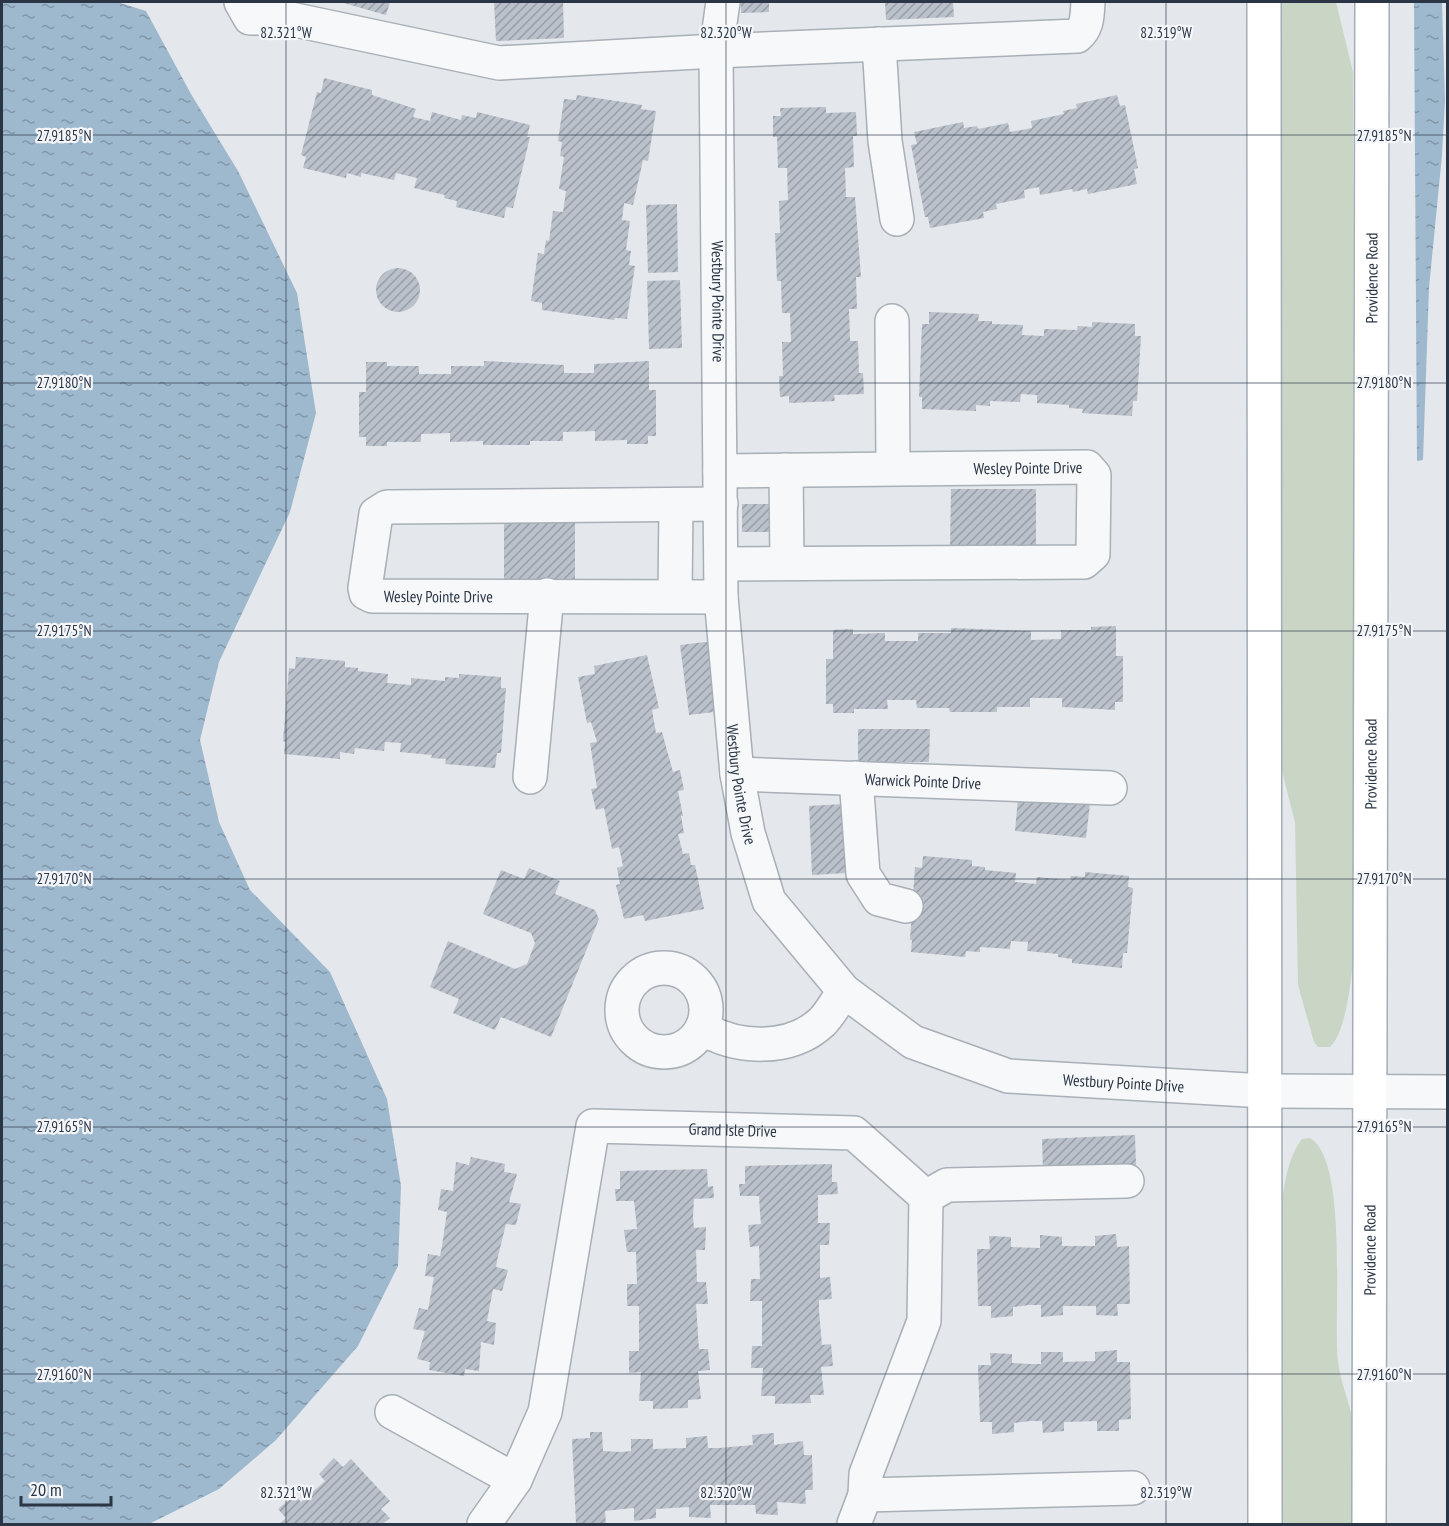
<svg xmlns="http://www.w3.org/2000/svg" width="1449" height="1526" viewBox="0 0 1449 1526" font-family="'PT Sans Narrow',sans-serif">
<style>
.green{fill:#cad6c5}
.water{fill:url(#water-ripples)}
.building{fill:url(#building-hatch)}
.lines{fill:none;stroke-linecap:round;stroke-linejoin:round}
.minor-casing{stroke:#a8afb7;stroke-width:36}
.major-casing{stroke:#a2adb8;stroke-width:36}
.minor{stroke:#f7f8fa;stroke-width:33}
.major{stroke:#fff;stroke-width:33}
.ticks{fill:none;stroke:#2a3646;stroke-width:1.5;stroke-opacity:0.45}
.labels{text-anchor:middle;stroke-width:4.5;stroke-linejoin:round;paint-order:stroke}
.street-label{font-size:16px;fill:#2a3646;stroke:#f4f6f9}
.ticks-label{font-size:15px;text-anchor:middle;fill:#2a3646;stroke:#f4f6f9;stroke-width:4.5;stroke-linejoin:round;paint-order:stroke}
</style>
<defs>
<pattern id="water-ripples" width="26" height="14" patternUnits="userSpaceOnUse" patternTransform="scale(1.5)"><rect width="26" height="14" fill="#9eb8cd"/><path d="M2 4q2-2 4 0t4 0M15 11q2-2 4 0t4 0" fill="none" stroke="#8196a8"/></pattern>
<pattern id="building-hatch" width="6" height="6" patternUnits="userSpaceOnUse" patternTransform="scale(1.5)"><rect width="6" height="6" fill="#bbc1ca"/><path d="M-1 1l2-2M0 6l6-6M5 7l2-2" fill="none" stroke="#989ea6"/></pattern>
</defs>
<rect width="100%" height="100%" fill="#e4e8ec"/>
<g class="green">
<path d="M1279,2H1336L1353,72L1354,950C1352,973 1347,1032 1330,1047H1318L1314,1042L1298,985L1295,823L1279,759Z"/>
<path d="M1310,1138C1349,1160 1333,1317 1338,1361C1340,1382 1350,1402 1353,1423C1357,1456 1354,1492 1354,1524H1279L1281,1208C1284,1186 1288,1156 1302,1139Z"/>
</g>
<g class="water">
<polygon points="2,2 117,2 146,11 191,94 238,171 297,293 316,413 290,512 219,662 200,740 219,822 250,890 330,972 387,1099 401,1186 398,1266 358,1346 276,1440 219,1489 149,1524 2,1524"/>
<polygon points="1414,2 1442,2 1445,100 1442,155 1429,288 1423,460 1417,461"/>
</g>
<g class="building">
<polygon points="340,2 390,2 386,15"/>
<polygon points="494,2 563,2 564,38 496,41"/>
<polygon points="741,2 769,2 769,12 741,13"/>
<polygon points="885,2 953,2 954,17 886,20"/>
<polygon points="324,78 372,90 372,95 416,109 413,117 430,121 432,112 461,120 462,115 476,118 477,112 530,125 527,137 530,137 513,208 506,207 504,218 456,207 457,201 444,198 445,195 414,188 417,178 396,173 394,180 361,173 361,177 347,173 346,178 303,168 306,157 301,155 317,92 321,93"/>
<polygon points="577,95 642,105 641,109 656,111 648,161 643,160 633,205 624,203 622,220 630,221 626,250 631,251 629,265 635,266 627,319 615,318 614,320 542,310 542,303 531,301 538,253 544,254 546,240 549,241 553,211 563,212 566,191 559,189 564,157 560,156 562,142 558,141 564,99 576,100"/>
<polygon points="1117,95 1120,106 1125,105 1138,168 1134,169 1137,184 1088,194 1087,189 1073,192 1072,189 1040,195 1039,187 1024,190 1025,198 996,204 997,209 983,212 984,218 930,228 928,217 925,217 911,145 917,144 914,132 963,122 964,128 977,126 978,129 1008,123 1010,132 1032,128 1031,121 1064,114 1063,111 1077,108 1076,104"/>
<polygon points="826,107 826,113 856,112 857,136 853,136 854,167 845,168 846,197 855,197 861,277 856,277 857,309 849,309 850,341 858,341 859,373 863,373 864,394 834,395 835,401 789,403 789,396 780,397 779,376 783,376 782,342 791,342 790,313 782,313 781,281 777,281 775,233 780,233 779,201 788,200 787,168 778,168 777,137 773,137 773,116 781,116 780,108"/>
<polygon points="677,204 678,272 648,273 646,205"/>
<circle cx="398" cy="290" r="22"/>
<polygon points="680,280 682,348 649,349 647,281"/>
<polygon points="929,312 979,314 978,321 992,321 992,324 1023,325 1022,335 1044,336 1044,329 1077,330 1078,326 1092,327 1092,322 1135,324 1135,336 1141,336 1137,401 1133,401 1132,416 1082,413 1083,409 1069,408 1069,405 1037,403 1037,395 1021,394 1020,402 990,401 990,406 976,405 976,411 922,409 922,397 919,397 922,324 929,324"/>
<polygon points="484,361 564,365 564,373 594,373 594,364 649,361 649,390 656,390 656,436 648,436 648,444 627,444 627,440 595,441 595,431 563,432 563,441 530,441 530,445 483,445 483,441 450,442 450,433 421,434 421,442 387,442 387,446 366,446 366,437 359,437 359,392 366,392 366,362 387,362 387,366 419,366 419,374 451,374 451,366 484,366"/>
<polygon points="951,489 1036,489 1036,548 950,548"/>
<rect x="742" y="504" width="27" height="28"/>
<rect x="504" y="523" width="71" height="60"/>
<polygon points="1116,626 1116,656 1123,656 1123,702 1115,702 1115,710 1062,707 1062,698 1030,698 1030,707 997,707 997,712 950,712 949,708 917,708 916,700 887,700 888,709 854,709 854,713 833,713 833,704 826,704 826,659 833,659 833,630 853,629 853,634 885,633 885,641 918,641 918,633 951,633 951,628 1031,631 1031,640 1061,639 1061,630 1091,630 1091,627"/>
<polygon points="714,641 723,711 689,715 680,645"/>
<polygon points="647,655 659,708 652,710 656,733 662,732 673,772 680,770 684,790 678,791 683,816 681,816 684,833 678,834 683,854 689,853 691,865 695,865 704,909 645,921 643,915 624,919 616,885 620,884 617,868 623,866 619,847 612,849 604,808 596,810 591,789 597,788 590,743 597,742 591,722 587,723 578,677 595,674 594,666"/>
<polygon points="296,657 345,661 345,667 358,668 358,671 388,674 387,683 411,685 411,678 445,681 445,677 459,678 459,674 501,677 501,688 506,688 501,753 497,753 495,768 445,764 446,759 431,758 432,755 400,752 401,743 385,742 384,751 355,748 354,754 340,752 340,759 284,754 285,742 283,741 289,668 295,669"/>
<polygon points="858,729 930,729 929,762 858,762"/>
<polygon points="1018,798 1090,804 1086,838 1015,831"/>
<polygon points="843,804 846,873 812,875 809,806"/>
<polygon points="923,856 972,860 972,866 985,867 985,870 1016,873 1015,882 1036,884 1037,877 1070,880 1071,876 1085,877 1085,872 1129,876 1128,887 1133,888 1127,953 1123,953 1122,968 1072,963 1072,959 1058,957 1058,954 1027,951 1028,942 1011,941 1010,949 980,947 980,952 966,951 965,957 911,952 912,940 910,940 915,867 922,868"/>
<polygon points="529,868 560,881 555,894 595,910 599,919 551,1037 501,1017 495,1030 453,1013 459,999 430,987 448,941 515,969 527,964 535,943 531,933 483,914 501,870 524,879"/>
<polygon points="1135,1135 1136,1167 1043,1170 1042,1139"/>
<polygon points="471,1157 505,1164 504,1172 517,1174 509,1202 521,1204 516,1225 506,1224 498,1256 496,1267 508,1270 502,1291 493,1289 487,1321 496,1323 494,1345 481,1342 479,1371 465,1369 464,1376 429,1370 430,1362 417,1359 425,1331 413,1329 419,1308 428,1310 434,1277 425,1276 428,1254 440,1256 442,1246 447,1212 438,1210 441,1189 453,1191 456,1162 469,1165"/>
<polygon points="832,1164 832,1182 837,1182 838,1194 818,1195 818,1223 830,1223 829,1245 820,1245 820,1278 830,1277 832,1299 819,1300 819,1311 822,1345 831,1344 833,1366 821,1367 824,1395 810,1395 811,1403 775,1404 775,1396 761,1396 763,1368 751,1368 752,1346 762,1346 762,1301 750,1301 751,1279 760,1279 759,1246 750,1247 748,1225 761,1224 760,1213 759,1196 740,1196 739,1184 745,1184 745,1166"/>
<polygon points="707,1169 708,1187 713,1186 714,1198 694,1199 693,1217 694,1228 706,1227 705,1250 696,1250 697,1282 706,1282 708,1304 696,1304 699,1349 708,1349 710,1370 698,1371 701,1399 688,1400 688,1408 653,1409 653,1401 639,1401 641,1372 629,1373 629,1351 639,1351 639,1306 627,1306 627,1284 637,1284 636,1252 627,1252 624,1230 637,1229 636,1219 634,1201 616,1201 615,1189 620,1189 620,1171"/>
<polygon points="1116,1234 1117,1247 1129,1246 1130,1304 1117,1304 1118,1316 1096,1315 1096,1306 1063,1306 1063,1315 1041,1317 1041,1305 1029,1305 1013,1307 1013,1316 991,1318 991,1306 978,1306 977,1249 990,1249 989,1236 1011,1237 1011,1247 1040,1248 1040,1235 1062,1237 1062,1246 1095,1246 1095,1236"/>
<polygon points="1117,1350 1117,1362 1130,1362 1131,1419 1119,1420 1119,1431 1097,1431 1097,1421 1064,1422 1064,1431 1043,1433 1042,1421 1030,1421 1014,1423 1014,1432 992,1434 992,1422 980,1422 978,1365 991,1365 990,1353 1012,1354 1012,1363 1029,1364 1041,1364 1041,1352 1063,1352 1063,1362 1095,1361 1095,1352"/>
<polygon points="590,1432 602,1432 603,1451 621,1452 631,1451 631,1439 653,1439 653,1449 686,1448 686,1438 707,1436 708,1448 719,1448 753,1445 752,1435 774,1433 774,1445 803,1441 804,1455 812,1455 813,1490 805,1490 806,1504 777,1502 778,1515 756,1514 755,1505 710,1505 711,1518 689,1517 689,1507 656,1509 656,1518 634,1521 634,1508 623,1509 605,1511 606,1524 576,1524 572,1439 590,1438"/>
<polygon points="334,1458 343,1467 351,1459 390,1501 381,1509 390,1518 382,1524 279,1524 286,1518 278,1509 295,1495 301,1502 325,1481 319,1474"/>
</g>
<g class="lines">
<g class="minor-casing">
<g id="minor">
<path d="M241,2L250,18H286L499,63L716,51L1077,36C1088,27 1087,15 1088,2"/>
<path id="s1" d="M723,2L716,51L721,597L737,774L748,833L769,901L844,991L913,1042L1008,1076L1265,1091L1448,1092"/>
<polyline points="879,44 885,141 897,219"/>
<polyline points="892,321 893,467"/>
<polyline points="786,470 787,562"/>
<path id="s2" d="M720,471L1087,467L1094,475L1093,554L1084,562L723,564"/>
<path id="s3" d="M721,504L387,507L376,514L365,588L366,593L372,596L721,597"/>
<polyline points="675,596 676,505"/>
<path id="s4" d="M737,774L1110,788"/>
<polyline points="530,777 547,595"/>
<polyline points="856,778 863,874 879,899 906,906"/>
<circle cx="664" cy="1010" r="42"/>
<path d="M702,1028C736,1049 790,1052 822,1022C830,1014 837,1001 844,991"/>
<polyline points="926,1197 947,1185 1127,1181"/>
<polyline points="392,1412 515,1480"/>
<polyline points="865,1495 1133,1488"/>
<path id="s5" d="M484,1524L515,1480L545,1412L593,1126L854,1133L926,1197L924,1321L866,1474L865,1495L854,1524"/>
</g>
</g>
<g class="major-casing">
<g id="major">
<polyline points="1264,2 1265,1524"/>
<path id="s6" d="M1369,1524L1372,2"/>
</g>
</g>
<use href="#minor" class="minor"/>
<use href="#major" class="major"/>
</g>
<path class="ticks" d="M286,2V1524M726,2V1524M1166,2V1524M2,135H1448M2,383H1448M2,631H1448M2,879H1448M2,1127H1448M2,1374H1448"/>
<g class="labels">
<g class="street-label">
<text dy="6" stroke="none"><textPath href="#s6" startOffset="1246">Providence Road</textPath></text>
<text dy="6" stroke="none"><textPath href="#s1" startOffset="300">Westbury Pointe Drive</textPath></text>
<text dy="6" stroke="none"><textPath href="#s2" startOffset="308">Wesley Pointe Drive</textPath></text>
<text dy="6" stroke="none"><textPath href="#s3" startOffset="500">Wesley Pointe Drive</textPath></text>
<text dy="6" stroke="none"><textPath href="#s6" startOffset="760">Providence Road</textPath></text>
<text dy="6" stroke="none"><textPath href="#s4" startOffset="186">Warwick Pointe Drive</textPath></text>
<text dy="6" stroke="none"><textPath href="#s1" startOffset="784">Westbury Pointe Drive</textPath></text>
<text dy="6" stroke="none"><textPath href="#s1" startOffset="1324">Westbury Pointe Drive</textPath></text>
<text dy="6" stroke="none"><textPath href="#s5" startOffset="558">Grand Isle Drive</textPath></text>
<text dy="6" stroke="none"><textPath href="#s6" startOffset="274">Providence Road</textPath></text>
</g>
</g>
<g class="ticks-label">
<text x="286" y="38">82.321°W</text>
<text x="726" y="38">82.320°W</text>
<text x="1166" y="38">82.319°W</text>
<text x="64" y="141">27.9185°N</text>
<text x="1384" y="141">27.9185°N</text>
<text x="64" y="388">27.9180°N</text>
<text x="1384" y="388">27.9180°N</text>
<text x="64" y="636">27.9175°N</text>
<text x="1384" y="636">27.9175°N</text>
<text x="64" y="884">27.9170°N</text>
<text x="1384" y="884">27.9170°N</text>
<text x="64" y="1132">27.9165°N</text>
<text x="1384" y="1132">27.9165°N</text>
<text x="64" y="1380">27.9160°N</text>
<text x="1384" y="1380">27.9160°N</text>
<text x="286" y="1498">82.321°W</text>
<text x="726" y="1498">82.320°W</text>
<text x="1166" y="1498">82.319°W</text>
</g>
<rect width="1449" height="1526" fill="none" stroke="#2a3646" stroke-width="6"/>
<path d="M21 1496v9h90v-9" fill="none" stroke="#2a3646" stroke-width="3"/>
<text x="30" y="1496" font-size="18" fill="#2a3646" stroke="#f4f6f9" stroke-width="4.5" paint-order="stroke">20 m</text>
</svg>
